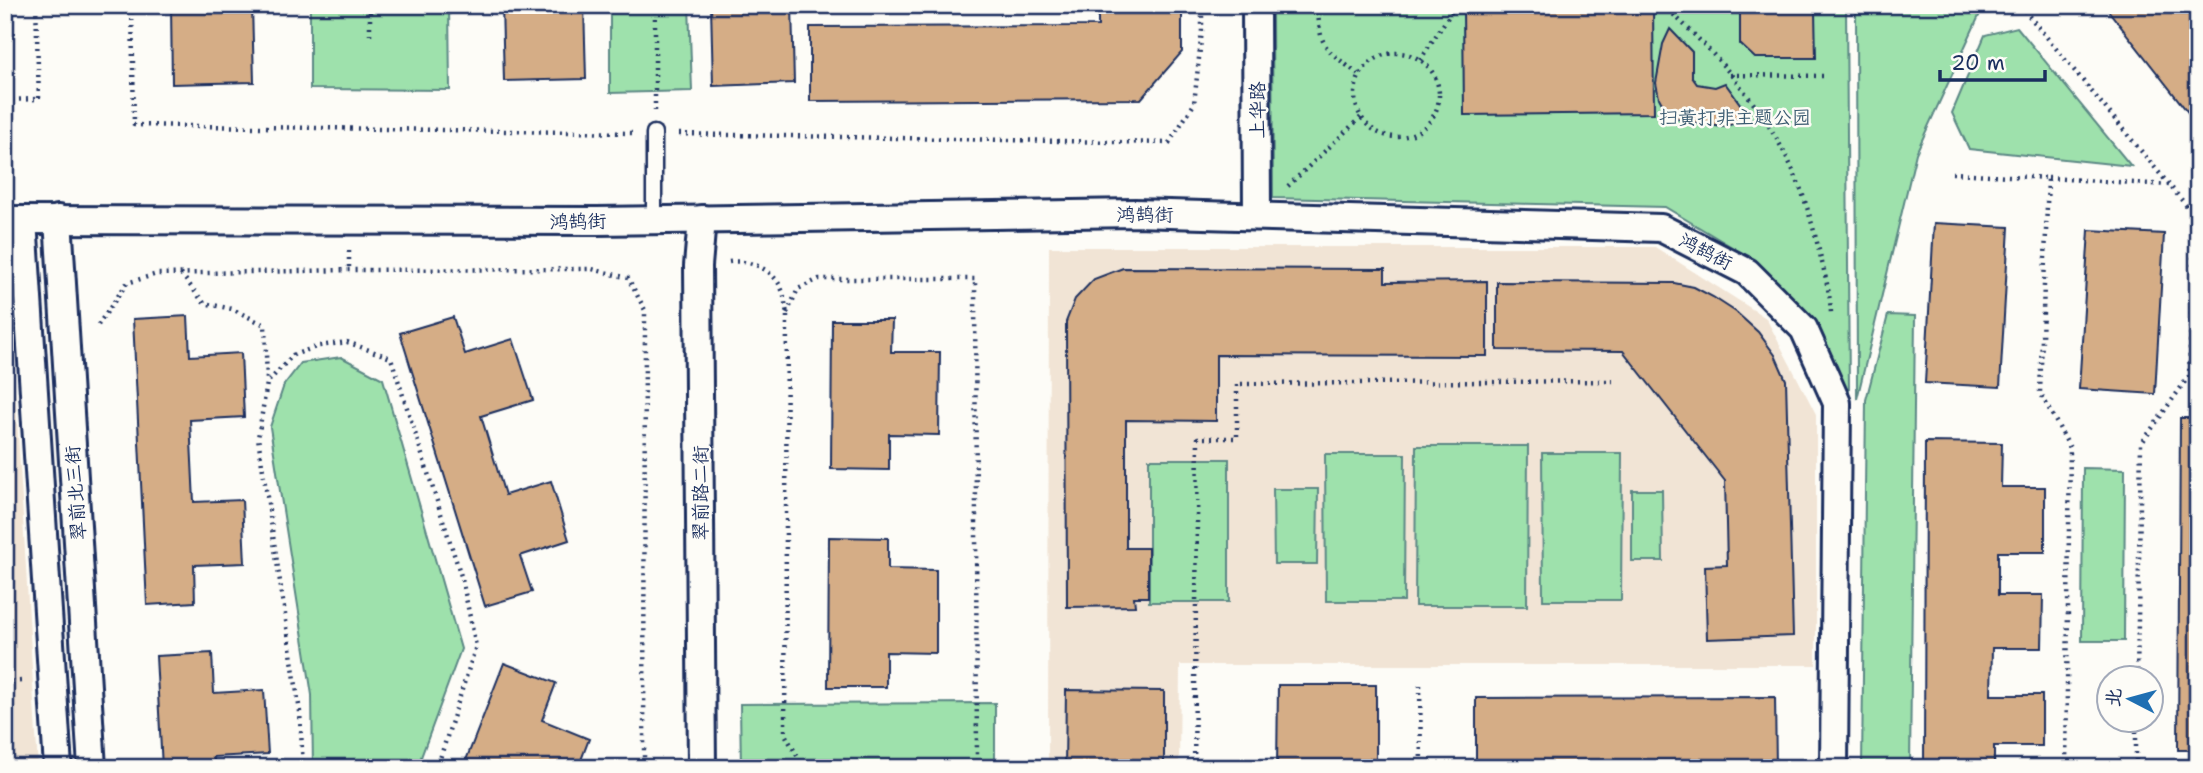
<svg xmlns="http://www.w3.org/2000/svg" width="2203" height="773" viewBox="0 0 2203 773" font-family="'Shantell Sans','LXGW WenKai TC',sans-serif">
<style>
.built{fill:#f1e4d5}
.green{fill:#9ee1ac;stroke:#5c8885;stroke-width:2}
.building{fill:#d5ad86;stroke:#1b2f5e;stroke-width:2}
.lines{fill:none;stroke-linecap:round;stroke-linejoin:round}
.lane-casing{stroke:#1b2f5e;stroke-width:19}
.street-casing{stroke:#1b2f5e;stroke-width:32}
.path{stroke:#1b2f5e;stroke-width:4.5;stroke-dasharray:2 5;stroke-linecap:butt}
.lane{stroke:#fdfcf7;stroke-width:14}
.street{stroke:#fdfcf7;stroke-width:26}
.labels{text-anchor:middle;stroke-width:5;stroke-linejoin:round;paint-order:stroke}
.street-label{font-size:19px;fill:#1b2f5e;stroke:#fdfcf7}
.park-label{font-size:19px;fill:#3c5c72;stroke:#fdfcf7}
</style>
<rect width="100%" height="100%" fill="#fdfcf7"/>
<filter id="ink" filterUnits="userSpaceOnUse"><feTurbulence type="fractalNoise" baseFrequency=".0143" numOctaves="2"/><feDisplacementMap in="SourceGraphic" scale="14" xChannelSelector="R" yChannelSelector="G"/><feConvolveMatrix kernelMatrix="1 2 1 2 8 2 1 2 1" color-interpolation-filters="sRGB"/></filter>
<g filter="url(#ink)">
<g class="built">
<polygon points="5,235 6,235 38,768 5,768"/>
<polygon points="1049,247 1655,247 1766,318 1816,414 1816,665 1180,665 1179,768 1048,768"/>
</g>
<g class="green">
<polygon points="310,5 449,5 450,90 310,89"/>
<polygon points="610,5 689,5 692,91 610,93"/>
<polygon points="1272,5 1846,5 1849,394 1810,319 1747,256 1665,207 1273,198"/>
<polygon points="1856,5 1984,5 1916,153 1857,399"/>
<polygon points="2017,27 2131,166 1969,149 1952,113 1985,35"/>
<polygon points="1888,315 1915,316 1910,768 1862,768 1866,400"/>
<polygon points="341,357 383,379 461,649 417,768 313,768 312,695 270,427 284,385 301,363"/>
<polygon points="1416,446 1528,446 1527,606 1415,606"/>
<polygon points="1542,453 1622,453 1621,600 1543,600"/>
<polygon points="1325,454 1405,454 1404,601 1326,601"/>
<rect x="1149" y="459" width="80" height="143"/>
<polygon points="2083,468 2125,469 2124,641 2082,641"/>
<polygon points="1273,489 1318,489 1317,564 1274,564"/>
<polygon points="1632,490 1662,490 1663,561 1632,561"/>
<polygon points="995,703 995,768 741,768 740,704"/>
</g>
<g class="building">
<polygon points="171,5 252,5 254,82 172,84"/>
<polygon points="502,5 584,5 586,79 504,81"/>
<polygon points="711,5 792,5 794,83 713,86"/>
<polygon points="1098,5 1182,5 1182,52 1141,99 810,101 810,27 1098,26"/>
<polygon points="1653,5 1654,113 1464,115 1463,6"/>
<polygon points="2104,5 2194,5 2198,10 2198,125"/>
<polygon points="1740,11 1815,11 1816,58 1755,58 1740,44"/>
<polygon points="1670,29 1692,52 1692,77 1697,84 1715,87 1725,83 1751,119 1722,127 1686,121 1674,117 1665,109 1659,98 1656,83 1663,44"/>
<polygon points="1934,223 2009,227 2000,387 1925,383"/>
<polygon points="2089,230 2164,234 2155,394 2079,389"/>
<polygon points="1123,268 1385,269 1385,282 1487,281 1487,356 1216,355 1216,421 1126,420 1126,548 1148,548 1148,597 1134,597 1135,606 1067,607 1066,322 1075,299 1094,279"/>
<polygon points="1497,282 1674,283 1694,287 1713,297 1736,312 1758,332 1775,355 1786,380 1793,636 1707,639 1705,566 1727,565 1725,481 1623,351 1497,350"/>
<polygon points="188,316 190,356 241,353 244,417 190,420 194,502 242,500 245,563 194,565 195,602 147,605 133,319"/>
<polygon points="453,317 465,354 513,339 533,400 481,416 505,495 551,481 569,540 520,556 532,592 485,606 400,333"/>
<polygon points="832,320 892,320 891,352 940,352 939,435 889,434 889,470 831,469"/>
<polygon points="2180,418 2198,418 2198,750 2178,750"/>
<polygon points="1925,442 2002,443 2001,487 2045,487 2045,552 1998,552 1998,595 2043,595 2042,648 1992,648 1991,695 2042,695 2042,746 1994,746 1994,768 1924,768"/>
<polygon points="829,537 888,538 888,569 936,570 936,653 886,652 886,687 828,687"/>
<polygon points="212,653 214,693 264,690 268,754 214,757 214,768 162,768 156,656"/>
<polygon points="504,663 556,683 542,720 589,739 578,768 463,768"/>
<polygon points="1278,685 1376,685 1376,768 1277,768"/>
<polygon points="1066,690 1164,691 1164,768 1065,768"/>
<polygon points="1775,697 1776,768 1476,768 1476,698"/>
</g>
<g class="lines">
<g class="lane-casing">
<polyline id="lane" points="654,220 654,133"/>
</g>
<g class="street-casing">
<g id="street">
<polyline points="1256,5 1257,215"/>
<polyline points="58,219 92,768"/>
<polyline points="5,220 597,221 1135,213 1661,228 1747,272 1804,329 1837,403 1834,768"/>
<polyline points="23,220 58,768"/>
<polyline points="702,768 698,266 702,219"/>
</g>
</g>
<g class="path">
<polyline points="132,5 134,125 632,133"/>
<polyline points="370,5 370,37"/>
<path d="M1318,5C1319,51 1326,48 1359,75"/>
<path d="M1663,5C1714,51 1763,106 1792,168C1804,194 1812,223 1819,250C1824,271 1830,292 1831,313"/>
<polyline points="2020,5 2195,216 2189,376 2141,444 2137,678"/>
<circle cx="1397" cy="95" r="42"/>
<polyline points="1420,60 1456,5"/>
<polyline points="1730,75 1828,76"/>
<polyline points="5,100 39,99 36,5"/>
<polyline points="655,111 655,5"/>
<polyline points="679,134 1169,143 1194,104 1202,30 1202,5"/>
<polyline points="1952,173 2048,178 2040,392 2070,448 2066,767 2105,768"/>
<polyline points="2048,178 2169,185"/>
<polyline points="1288,186 1361,117"/>
<polyline points="349,251 349,270"/>
<path d="M729,262C749,259 774,269 782,290C785,297 785,306 787,313L785,734L804,768"/>
<polyline points="181,274 204,303 232,309 265,325 267,382"/>
<polyline points="787,313 798,289 819,279 975,279 977,768"/>
<polyline points="98,325 127,283 157,274 349,270 592,269 628,278 645,310 644,768"/>
<polyline points="5,483 5,494"/>
<polyline points="5,682 22,681"/>
<polyline points="1420,685 1421,768"/>
<polyline points="303,768 300,712 258,438 267,383 293,355 319,346 347,342 391,358 462,579 476,646 437,768"/>
<polyline points="1194,768 1198,438 1237,438 1237,384 1613,381"/>
<polyline points="2136,768 2136,720"/>
</g>
<use href="#lane" class="lane"/>
<use href="#street" class="street"/>
</g>
</g>
<g class="labels">
<g class="street-label">
<text transform="translate(1257 110) rotate(-90)" y="7">上华路</text>
<text x="1145" y="221">鸿鹄街</text>
<text transform="translate(578 221) rotate(-1)" y="7">鸿鹄街</text>
<text transform="translate(1706 251) rotate(27)" y="7">鸿鹄街</text>
<text transform="translate(75 493) rotate(-94)" y="7">翠前北三街</text>
<text transform="translate(700 493) rotate(-90)" y="7">翠前路二街</text>
</g>
<g class="park-label">
<text x="1735" y="124">扫黄打非主题公园</text>
</g>
</g>
<rect width="2203" height="773" fill="none" stroke="#fdfcf7" stroke-width="28"/>
<rect x="14" y="14" width="2175" height="745" fill="none" stroke="#1b2f5e" stroke-width="2.5" filter="url(#ink)"/>
<g transform="translate(2130 699) rotate(276)"><circle r="33" fill="#fdfcf7" stroke="#a3aaba" stroke-width="2"/>
<path d="M0-5L12 26L0 18L-12 26Z" fill="#1f6fb2"/>
<text y="-10" font-size="19" font-weight="bold" text-anchor="middle" fill="#1b2f5e">北</text>
</g>
<path d="M1940 70v10h105v-10" fill="none" stroke="#1b2f5e" stroke-width="3.5"/>
<text x="1951" y="70" font-size="21" fill="#1b2f5e" stroke="#fdfcf7" stroke-width="5" paint-order="stroke">20 m</text>
</svg>
